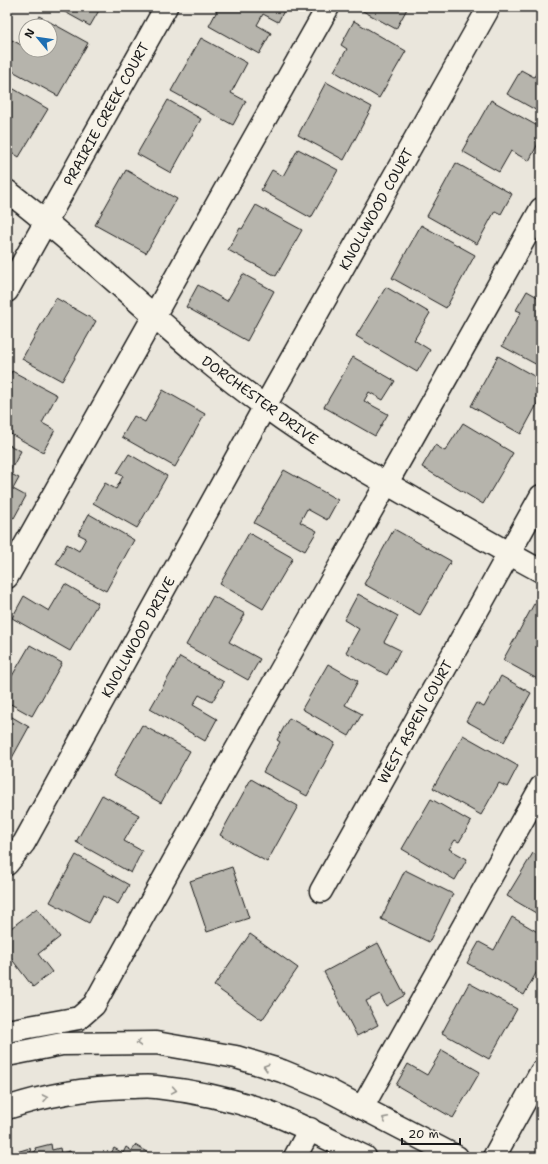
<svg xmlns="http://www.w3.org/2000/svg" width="548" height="1164" viewBox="0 0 548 1164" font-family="'Shantell Sans',sans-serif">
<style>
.building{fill:#b6b4ac;stroke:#1c1c1c}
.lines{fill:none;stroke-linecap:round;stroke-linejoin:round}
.minor-casing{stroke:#1c1c1c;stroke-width:25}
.major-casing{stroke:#1c1c1c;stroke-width:25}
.minor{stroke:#f7f3e8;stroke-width:22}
.major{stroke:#f7f3e8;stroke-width:22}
.oneway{stroke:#94928c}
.labels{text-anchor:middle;stroke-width:3;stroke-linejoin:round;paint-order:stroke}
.street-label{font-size:14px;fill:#1c1c1c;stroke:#f7f3e8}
</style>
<rect width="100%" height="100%" fill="#eae6dc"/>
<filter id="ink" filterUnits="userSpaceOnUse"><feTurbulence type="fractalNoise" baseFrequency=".025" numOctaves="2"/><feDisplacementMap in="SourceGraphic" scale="8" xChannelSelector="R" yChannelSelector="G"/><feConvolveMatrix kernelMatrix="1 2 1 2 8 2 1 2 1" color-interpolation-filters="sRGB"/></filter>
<g filter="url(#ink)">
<g class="building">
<polygon points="56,7 101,7 90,26"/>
<polygon points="219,7 286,7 278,22 263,14 257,25 271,33 259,54 209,26"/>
<polygon points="363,7 408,7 396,29 361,10"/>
<polygon points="39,16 88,43 58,96 7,68 7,49 12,40 23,46 26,41 26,50 50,50 50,26 34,26"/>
<polygon points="354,21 406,51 379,98 334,71 347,49 341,45"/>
<polygon points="201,38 247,63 231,93 246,101 233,125 171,91"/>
<polygon points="541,65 541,113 507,94 521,70 534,77"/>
<polygon points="326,82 372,107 344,160 298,135"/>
<polygon points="7,85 48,109 19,157 7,149"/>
<polygon points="168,100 201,119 171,173 137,154"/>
<polygon points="491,100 541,128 541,138 529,161 511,151 499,172 462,151"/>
<polygon points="298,149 338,170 311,218 261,190 272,170 283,176"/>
<polygon points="456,163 512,194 501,214 495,211 477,244 427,216"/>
<polygon points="126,170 177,199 146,253 95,225"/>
<polygon points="256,205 302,230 276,276 228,250 240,228 242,229"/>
<polygon points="421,225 475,255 446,308 392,278"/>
<polygon points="541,273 541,285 536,282"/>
<polygon points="243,274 274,291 247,341 186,307 198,285 227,301"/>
<polygon points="386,287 430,313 414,340 430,350 417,372 356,336"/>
<polygon points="527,291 541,299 541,367 502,346 521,312 516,310"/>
<polygon points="56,298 96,321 62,381 22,359"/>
<polygon points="498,356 541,380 541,397 521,434 471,406"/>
<polygon points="353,357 395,381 383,400 369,392 364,401 388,414 375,436 324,407"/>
<polygon points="12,371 57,395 42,423 55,430 43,452 7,432 7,380"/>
<polygon points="163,390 205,414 175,467 122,437 134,416 145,422"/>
<polygon points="463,423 513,453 483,504 422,467 435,445 445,451"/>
<polygon points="7,444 21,451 9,473 19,478 13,489 26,496 14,518 7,514"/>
<polygon points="129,454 167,476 137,528 93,503 105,483 116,489 123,476 117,473"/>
<polygon points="284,470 338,500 327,520 307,509 300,522 317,531 305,551 254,523"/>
<polygon points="89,514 134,540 106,591 56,564 67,544 79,551 86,538 78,534"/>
<polygon points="394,529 451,561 420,615 364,584"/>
<polygon points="249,533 293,558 263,609 220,584"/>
<polygon points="65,584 98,603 70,651 12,618 24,596 49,611"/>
<polygon points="358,594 398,616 384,642 400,650 387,675 346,652 359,629 344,620"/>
<polygon points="213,596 245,614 229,642 260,659 248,680 186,645"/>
<polygon points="534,604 541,608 541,681 503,660"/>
<polygon points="30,645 62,663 32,716 7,702 7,672 12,676"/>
<polygon points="180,657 224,682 212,702 199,695 193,705 217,719 205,741 150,709"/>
<polygon points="328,664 358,681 345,705 362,714 349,736 302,709"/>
<polygon points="501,676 531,693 504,742 466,721 476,703 484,707"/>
<polygon points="7,714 29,727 7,767"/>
<polygon points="289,718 335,743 307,796 263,772 280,742 277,740"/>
<polygon points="142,725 190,751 161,803 113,776"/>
<polygon points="463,735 518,766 507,787 499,783 481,815 433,788"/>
<polygon points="251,779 298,806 267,862 220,835"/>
<polygon points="102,795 139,815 124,841 142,851 131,873 76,842"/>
<polygon points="431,799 471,822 459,842 455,840 449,849 467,859 455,880 402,849"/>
<polygon points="533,853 541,858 541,916 507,896"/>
<polygon points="76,855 129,885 118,904 103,896 89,923 50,902"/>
<polygon points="232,867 249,918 207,932 190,881"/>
<polygon points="405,870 453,894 429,942 381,919"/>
<polygon points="37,908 60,937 38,954 52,972 33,987 7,953 7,931"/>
<polygon points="512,917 541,934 541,964 524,995 467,963 479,942 494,950"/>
<polygon points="250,934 298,968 262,1020 214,986"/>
<polygon points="378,943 405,995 386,1006 380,994 366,1001 378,1025 357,1036 324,972"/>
<polygon points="469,983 517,1009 489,1059 442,1033"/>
<polygon points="442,1050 480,1072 453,1118 396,1085 408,1064 427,1075"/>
<polygon points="51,1144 52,1150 60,1148 61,1153 70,1151 71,1157 14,1157 13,1153 30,1148 31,1153 36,1151 35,1148"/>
<polygon points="135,1145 150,1154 148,1157 109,1157 114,1148 123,1153 126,1147 132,1151"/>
</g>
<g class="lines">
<g class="minor-casing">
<g id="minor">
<path d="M7,191C97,259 174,341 266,407C313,442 363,470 414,499C456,523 498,548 541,571"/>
<polyline points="7,291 166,7"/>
<polyline points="7,577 328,7"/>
<polyline points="7,864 24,843 265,406 487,11"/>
<polyline points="321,891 541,496"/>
<path d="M7,1031L79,1018L94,1005C240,738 393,475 541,209"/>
<polyline points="362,1108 541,787"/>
<polyline points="295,1157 310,1129"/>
<polyline points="494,1157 541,1072"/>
</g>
</g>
<g class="major-casing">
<g id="major">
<polyline points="7,1055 62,1044 156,1043 236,1057 282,1071 328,1090 457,1157"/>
<path d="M7,1108C46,1095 88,1088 129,1087C138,1087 148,1086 156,1087C193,1091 231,1099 266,1111C300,1124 332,1141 365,1157"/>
</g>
</g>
<use href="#minor" class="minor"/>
<use href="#major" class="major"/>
</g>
<defs><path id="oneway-chevron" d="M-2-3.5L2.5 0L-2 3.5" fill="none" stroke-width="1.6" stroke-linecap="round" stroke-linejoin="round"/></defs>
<g class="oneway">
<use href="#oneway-chevron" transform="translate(139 1043) rotate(179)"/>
<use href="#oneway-chevron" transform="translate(266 1067) rotate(-163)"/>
<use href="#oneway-chevron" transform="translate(174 1090) rotate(10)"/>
<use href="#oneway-chevron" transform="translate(45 1098) rotate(-11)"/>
<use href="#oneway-chevron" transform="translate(385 1119) rotate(-153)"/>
</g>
</g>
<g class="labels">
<g class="street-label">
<text transform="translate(106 114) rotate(-61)" y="5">PRAIRIE CREEK COURT</text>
<text transform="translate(376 209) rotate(-61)" y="5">KNOLLWOOD COURT</text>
<text transform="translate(260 400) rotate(36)" y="5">DORCHESTER DRIVE</text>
<text transform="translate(138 637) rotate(-61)" y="5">KNOLLWOOD DRIVE</text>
<text transform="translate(415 722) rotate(-61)" y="5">WEST ASPEN COURT</text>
</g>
</g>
<rect width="548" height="1164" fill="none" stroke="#f7f3e8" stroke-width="24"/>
<rect x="12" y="12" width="524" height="1140" fill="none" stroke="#1c1c1c" stroke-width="1.5" filter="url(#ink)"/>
<g transform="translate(38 38) rotate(299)"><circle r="19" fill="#f7f3e8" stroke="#9f9d96"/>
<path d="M0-3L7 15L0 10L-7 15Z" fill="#1f6fb2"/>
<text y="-6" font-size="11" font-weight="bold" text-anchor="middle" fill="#1c1c1c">N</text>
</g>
<path d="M402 1138v6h58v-6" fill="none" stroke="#1c1c1c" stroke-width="2"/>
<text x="408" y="1138" font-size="12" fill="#1c1c1c" stroke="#f7f3e8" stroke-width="3" paint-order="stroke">20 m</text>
</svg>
